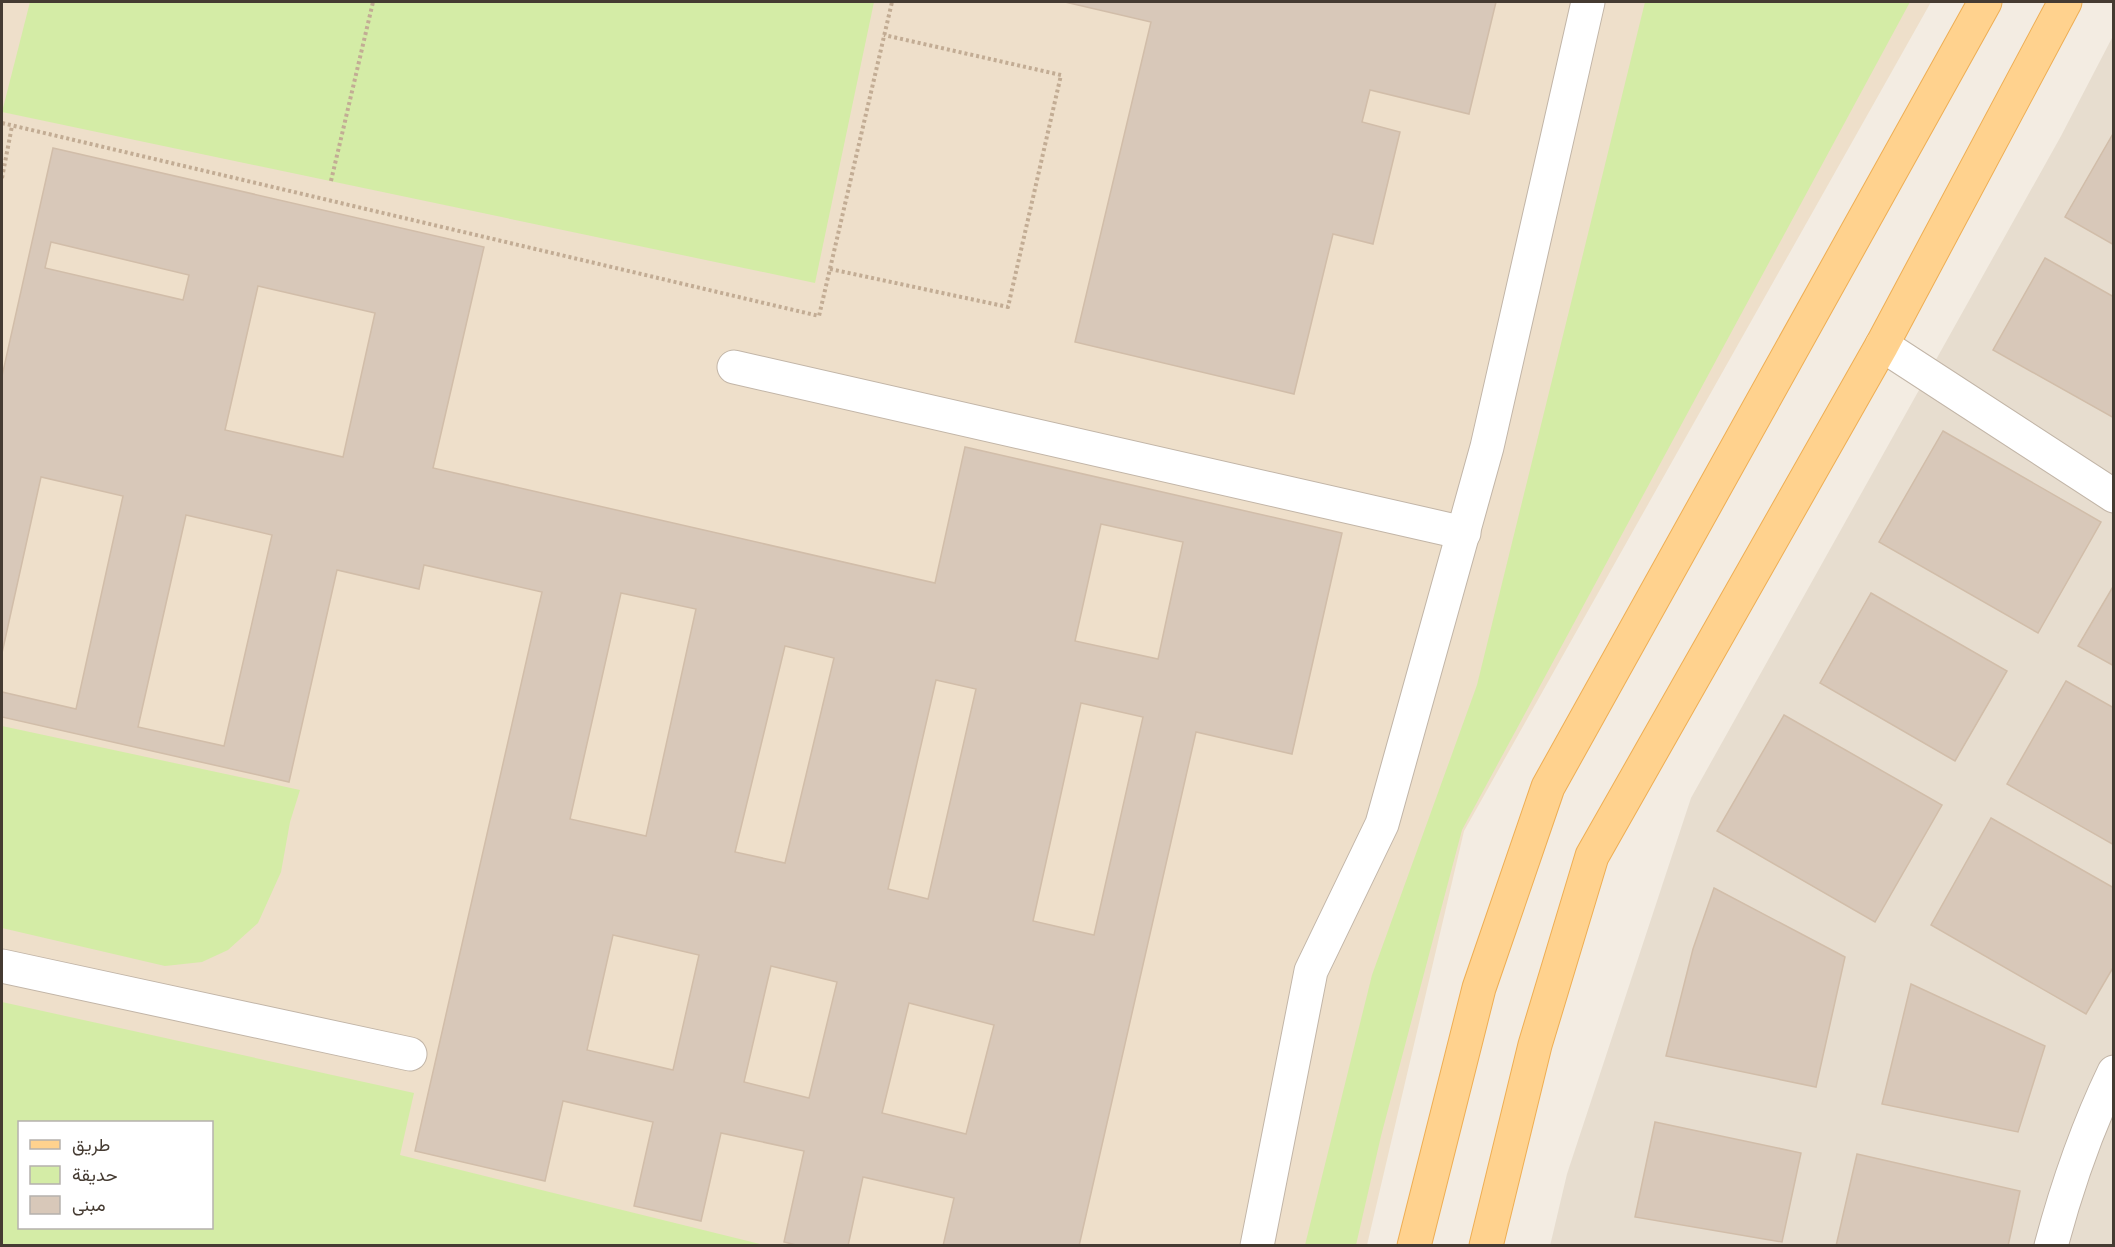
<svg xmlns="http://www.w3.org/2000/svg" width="2115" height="1247" viewBox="0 0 2115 1247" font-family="Inter,Vazirmatn,sans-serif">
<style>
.residential{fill:#e7ddcf}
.education{fill:#eedfca;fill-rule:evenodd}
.green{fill:#d4eca6;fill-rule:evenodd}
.building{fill:#d8c8b9;stroke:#d1bda9;stroke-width:1.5;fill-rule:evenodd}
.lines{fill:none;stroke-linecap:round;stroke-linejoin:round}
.street-casing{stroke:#c2b5a7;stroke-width:35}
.primary-casing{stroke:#eeae54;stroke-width:35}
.path{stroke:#c2ac94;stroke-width:4;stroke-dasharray:3 3;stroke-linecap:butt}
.street{stroke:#fff;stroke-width:33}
.primary{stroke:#ffd28e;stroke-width:33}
</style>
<rect width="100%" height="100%" fill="#f3ece2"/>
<polygon class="residential" points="2113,36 2113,1245 1550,1246 1567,1174 1691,798 2061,136"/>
<path class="education" d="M2,2H1931L1464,831L1367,1245L2,1246ZM20,1122H212V1228H20Z"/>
<g class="green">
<polygon points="30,2 874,2 815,283 2,112"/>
<polygon points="1645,2 1910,2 1462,830 1381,1136 1356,1245 1305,1245 1372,975 1477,685"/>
<polygon points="2,726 300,790 290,822 281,872 258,923 228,950 202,962 165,966 2,928"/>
<path d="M2,1002L414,1093L400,1155L764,1245H2ZM20,1122H212V1228H20Z"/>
</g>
<g class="building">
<polygon points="1065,2 1496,2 1469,114 1370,90 1362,122 1400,132 1373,244 1333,234 1294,394 1075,342 1151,22"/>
<polygon points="2114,132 2114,245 2065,217"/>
<path d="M53,148L484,247L433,468L935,583L965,447L1342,533L1292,754L1196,732L1079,1246H943L954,1198L863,1177L848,1246H800L784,1242L804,1151L721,1133L701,1221L634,1206L653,1122L563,1101L545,1181L415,1151L542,592L424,565L419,589L337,570L289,782L2,717V692L76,709L123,496L41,477L2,653V376ZM51,242L189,275L183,300L45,268ZM258,286L375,313L343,457L225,430ZM186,515L272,535L224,746L138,727ZM1101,524L1183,542L1158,659L1075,641ZM621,593L696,609L646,836L570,819ZM785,646L834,658L785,863L735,852ZM936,680L976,689L928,899L888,889ZM1081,703L1143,717L1094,935L1033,921ZM613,935L699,955L673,1070L587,1050ZM771,966L837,982L809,1098L744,1082ZM909,1003L994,1025L966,1134L882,1113Z"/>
<polygon points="2045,258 2114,297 2114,418 1993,350"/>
<polygon points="1943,431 2101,522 2038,633 1879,542"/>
<polygon points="2114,585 2114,666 2078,646"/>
<polygon points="1871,593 2007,671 1955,761 1820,683"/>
<polygon points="2066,681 2114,708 2114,845 2007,784"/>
<polygon points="1784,715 1942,805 1875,922 1717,831"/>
<polygon points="1991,818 2114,888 2114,966 2086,1014 1931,925"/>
<polygon points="1714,888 1845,957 1816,1087 1666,1056 1693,949"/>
<polygon points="1911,984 2045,1046 2018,1132 1882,1104"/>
<polygon points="1655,1122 1801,1153 1782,1242 1635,1217"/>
<polygon points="1857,1154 2020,1191 2008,1246 1836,1246"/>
</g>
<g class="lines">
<g class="street-casing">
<g id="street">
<polyline points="1882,345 2114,496"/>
<polyline points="734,367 1464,533"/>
<polyline points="2,966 410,1054"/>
<polyline points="1257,1246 1311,971 1382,824 1487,447 1588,2"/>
<path d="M2051,1246C2067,1186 2087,1128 2114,1072"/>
</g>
</g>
<g class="primary-casing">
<g id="primary">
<polyline points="1414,1246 1479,988 1548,787 1985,2"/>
<polyline points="1486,1246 1535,1045 1592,856 1882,345 2065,2"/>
</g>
</g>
<g class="path">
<polyline points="2,123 819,316 892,2"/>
<polyline points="2,178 12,126"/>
<polyline points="331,181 373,2"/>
<polyline points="830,269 1008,307 1061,75 884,35"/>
</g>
<use href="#street" class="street"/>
<use href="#primary" class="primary"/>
</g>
<rect width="2115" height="1247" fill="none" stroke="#453b32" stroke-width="6"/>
<rect x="18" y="1121" width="195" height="108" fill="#ffffff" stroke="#b5b1ad" stroke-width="1.5"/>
<rect x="30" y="1140" width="30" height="9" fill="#ffd28e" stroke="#b5b1ad" stroke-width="1.5"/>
<text x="72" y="1151" font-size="18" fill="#453b32">طريق</text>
<rect x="30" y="1166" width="30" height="18" fill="#d4eca6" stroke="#b5b1ad" stroke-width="1.5"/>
<text x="72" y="1181" font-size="18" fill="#453b32">حديقة</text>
<rect x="30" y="1196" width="30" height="18" fill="#d8c8b9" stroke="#b5b1ad" stroke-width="1.5"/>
<text x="72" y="1211" font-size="18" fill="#453b32">مبنى</text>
</svg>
